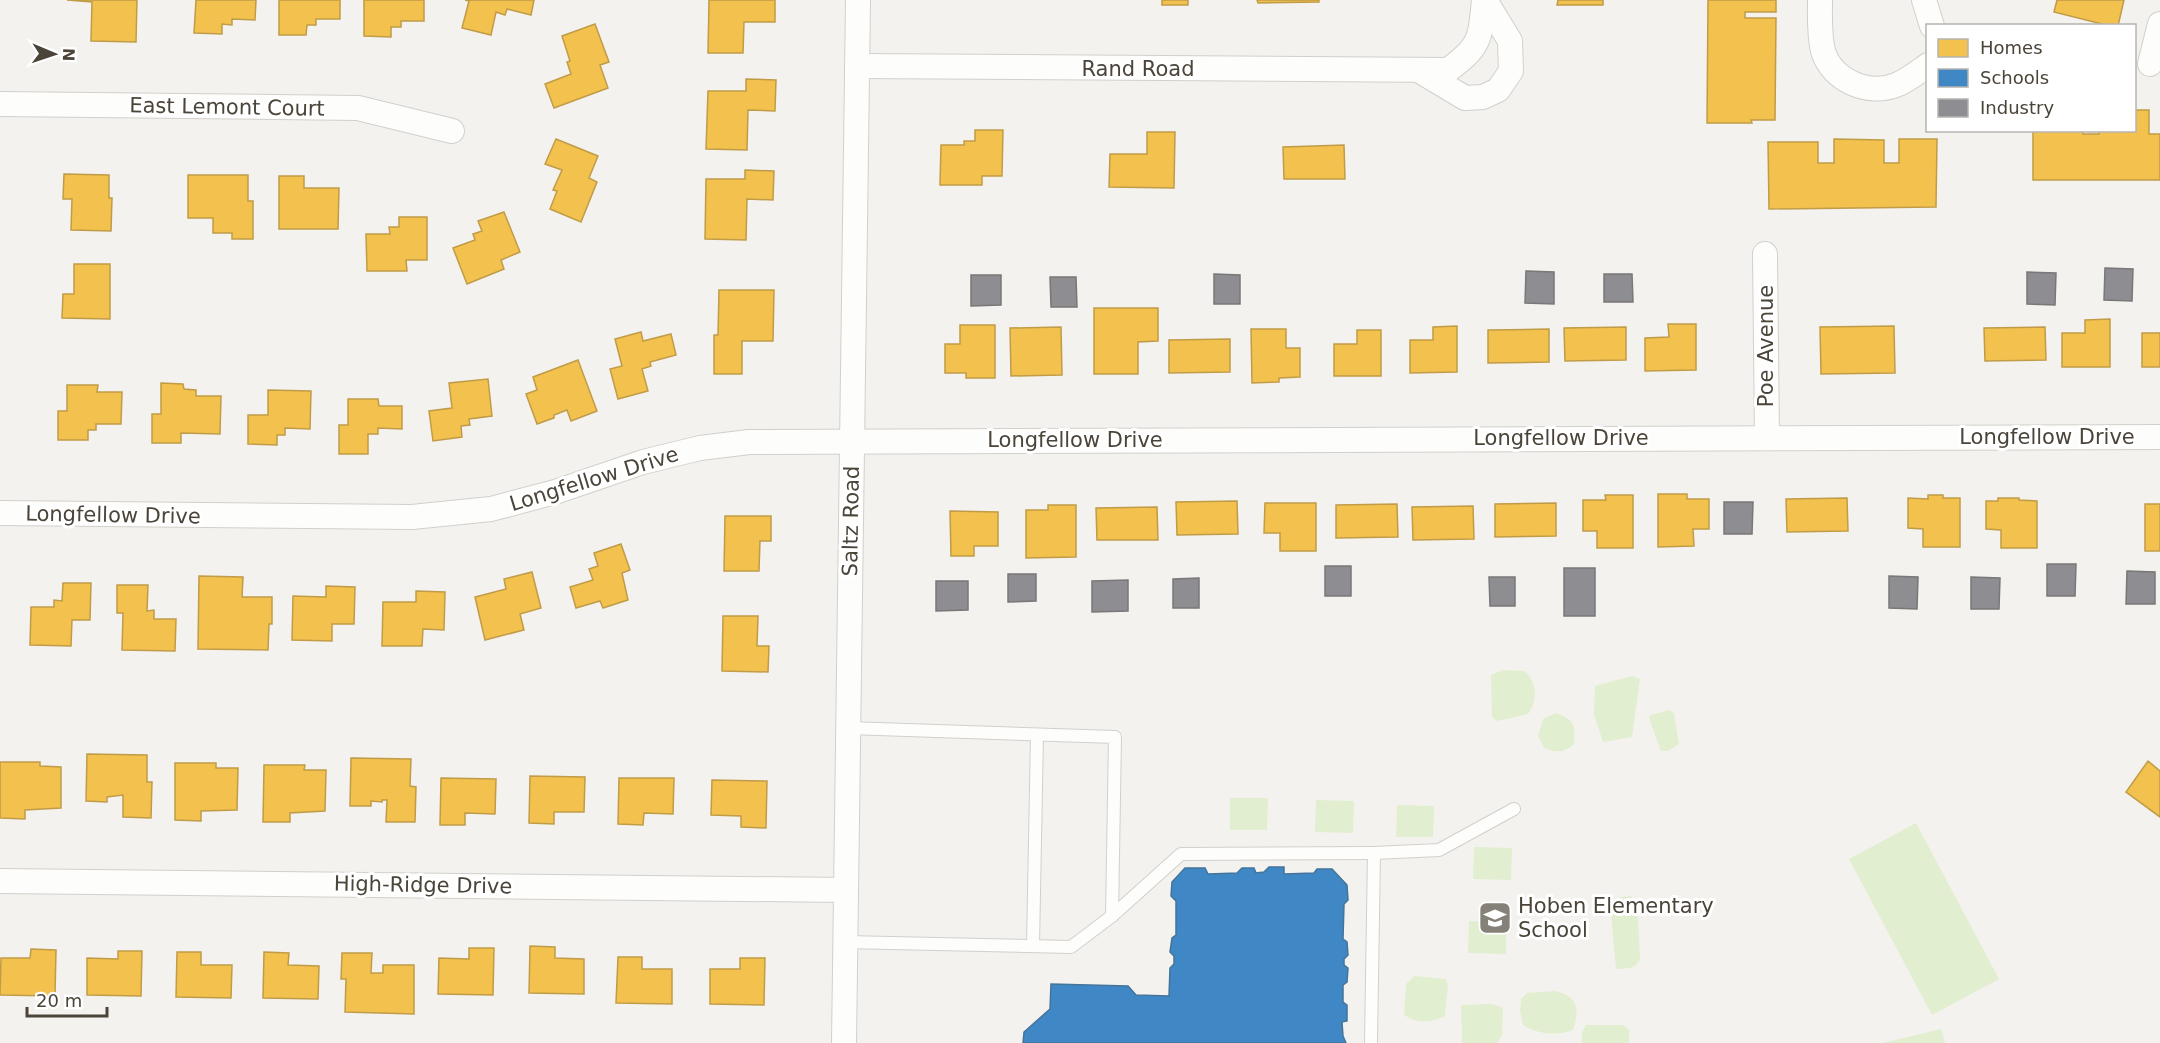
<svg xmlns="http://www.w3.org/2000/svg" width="2160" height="1043" viewBox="0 0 2160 1043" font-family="'DejaVu Sans',sans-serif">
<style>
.green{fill:#e1eecf}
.homes{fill:#f2c14e;stroke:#c09c48;stroke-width:1.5}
.schools{fill:#3f88c5;stroke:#43749b;stroke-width:1.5}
.industry{fill:#8d8d92;stroke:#797777;stroke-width:1.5}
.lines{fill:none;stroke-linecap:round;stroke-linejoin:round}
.lane-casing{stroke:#d2d0cb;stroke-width:14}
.street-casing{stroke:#d2d0cb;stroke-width:26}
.lane{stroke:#fdfdfc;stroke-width:12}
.street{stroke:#fdfdfc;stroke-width:24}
.labels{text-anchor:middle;stroke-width:6;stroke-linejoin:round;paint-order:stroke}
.street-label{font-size:21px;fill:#4b4439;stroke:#fff}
.poi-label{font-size:21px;fill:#4b4439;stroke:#fff;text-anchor:start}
</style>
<rect width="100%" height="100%" fill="#f4f2ee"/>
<g class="green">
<path d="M1503,670L1525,671C1537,684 1538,700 1528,714L1497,721L1492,717L1491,675Z"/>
<polygon points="1632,676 1640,679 1632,737 1603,742 1594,715 1595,686"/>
<polygon points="1670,710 1674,714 1679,744 1668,751 1661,751 1649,718 1651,715"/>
<path d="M1556,713C1574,720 1576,724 1574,744C1564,753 1557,753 1544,748L1538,736L1543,719Z"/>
<polygon points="1230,798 1268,798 1267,830 1230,830"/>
<polygon points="1316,800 1354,801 1353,833 1315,832"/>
<polygon points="1397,805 1434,806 1433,837 1396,837"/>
<polygon points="1916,823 1999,979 1932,1015 1849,859"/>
<polygon points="1474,847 1512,848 1511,880 1473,879"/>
<path d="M1630,896L1637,901L1640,958C1637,970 1626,968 1616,969L1610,902L1615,898Z"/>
<polygon points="1469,921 1506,922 1506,954 1468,953"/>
<path d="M1414,976L1446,979L1448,985L1445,1016C1431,1023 1418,1024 1404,1015L1406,984Z"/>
<path d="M1556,991C1578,997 1580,1009 1573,1030C1559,1036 1536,1034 1523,1025L1520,1011L1521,999L1527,993Z"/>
<polygon points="1492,1004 1503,1008 1502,1035 1497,1043 1462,1043 1461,1005"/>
<polygon points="1586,1025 1623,1025 1629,1030 1629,1043 1582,1043 1582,1033"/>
<polygon points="1941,1029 1945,1043 1883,1043"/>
</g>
<g class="homes">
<polygon points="67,0 137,0 136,42 91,41 92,2"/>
<polygon points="196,0 256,0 255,20 232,19 232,25 222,24 222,34 194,33"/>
<polygon points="279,0 340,0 340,19 316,19 316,25 307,25 306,35 279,35"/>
<polygon points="364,0 424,0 424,21 401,21 401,27 391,27 391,37 364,36"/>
<polygon points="465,0 534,0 531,15 507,9 505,15 496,12 491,35 462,28 469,1"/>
<polygon points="709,0 775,0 775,22 744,22 743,53 708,53"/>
<rect x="1162" y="0" width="26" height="5"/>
<polygon points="1257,0 1319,0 1319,2 1258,3"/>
<polygon points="1558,0 1603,0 1603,5 1557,5"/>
<polygon points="1708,0 1776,0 1776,12 1745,12 1745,18 1776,18 1775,120 1751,120 1752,123 1707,123"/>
<polygon points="2057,0 2124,0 2118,26 2110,26 2054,12"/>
<polygon points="595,24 609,62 600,65 608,88 554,108 545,84 571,74 567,62 570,61 562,36"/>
<polygon points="746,79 776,80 775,111 748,110 747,150 706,149 708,91 746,91"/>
<polygon points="2134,110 2149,110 2149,134 2160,134 2160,180 2033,180 2033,130 2083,130 2083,134 2099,134 2099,130 2134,130"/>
<polygon points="975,130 1003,130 1002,176 982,176 982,185 940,185 941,145 964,145 964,141 975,141"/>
<polygon points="1147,132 1175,132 1174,188 1109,187 1110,154 1147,154"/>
<polygon points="556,139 598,156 589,178 597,182 581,222 550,209 557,191 553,190 562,170 545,164"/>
<polygon points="1834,139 1884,140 1884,163 1899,163 1899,139 1937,139 1936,207 1769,209 1768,142 1818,142 1818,163 1834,163"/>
<polygon points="1344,145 1345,179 1284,179 1283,147"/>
<polygon points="745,170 774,171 773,200 747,199 746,240 705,239 706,179 745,179"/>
<polygon points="64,174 109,175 109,198 112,198 111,231 71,230 72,199 63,199"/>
<polygon points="188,175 248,175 248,201 253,201 253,239 232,239 232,233 213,233 213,218 188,218"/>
<polygon points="279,176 304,176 304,188 339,188 338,229 279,229"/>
<polygon points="504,212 520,252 501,260 504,269 467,284 453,248 475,240 473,234 482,231 478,221"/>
<polygon points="399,217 427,217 427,260 406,260 407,271 367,271 366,234 390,234 389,227 399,227"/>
<polygon points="74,264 110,264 110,319 62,318 63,294 74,294"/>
<polygon points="719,290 774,290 773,341 742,341 742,374 714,374 714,335 718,335"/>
<polygon points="1094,308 1158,308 1158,341 1138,342 1138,374 1094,374"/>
<polygon points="2110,319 2110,367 2062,367 2062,333 2085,333 2085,320"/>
<polygon points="1668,324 1696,324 1696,370 1645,371 1645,338 1669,337"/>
<polygon points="960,325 995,325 995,378 966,378 966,373 945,373 945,344 960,344"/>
<polygon points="1457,326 1457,372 1410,373 1410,340 1433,340 1433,327"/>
<polygon points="1894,326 1895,373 1821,374 1820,327"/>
<polygon points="1061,327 1062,375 1011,376 1010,328"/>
<polygon points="1626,327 1626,360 1565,361 1564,328"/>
<polygon points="2045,327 2046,360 1985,361 1984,328"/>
<polygon points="1251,329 1286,329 1286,348 1300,348 1300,377 1279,378 1279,382 1252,383"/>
<polygon points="1549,329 1549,362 1488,363 1488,330"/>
<polygon points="1357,330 1381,330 1381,376 1334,376 1334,344 1357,344"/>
<polygon points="641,332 643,341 671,334 676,355 650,362 651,366 642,369 648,391 618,399 610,369 622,366 615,339"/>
<rect x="2142" y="333" width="18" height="34"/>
<polygon points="1230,339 1230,372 1169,373 1169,340"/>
<polygon points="578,360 597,411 571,421 567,410 554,415 554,418 537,424 526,394 537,390 533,377"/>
<polygon points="488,379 492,416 469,419 470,425 461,426 462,437 433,441 429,411 452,408 449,383"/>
<polygon points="161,383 183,384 184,389 196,390 196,396 221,396 220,434 181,433 181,443 152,443 152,414 161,414"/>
<polygon points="67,385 98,385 97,392 122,392 121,424 96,424 96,430 88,430 88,440 58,440 58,411 67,411"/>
<polygon points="268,390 311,391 310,429 285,428 285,435 277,435 277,445 248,444 248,415 268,415"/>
<polygon points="348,399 378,399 379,406 402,406 402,429 378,428 378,434 368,434 368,454 339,454 339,425 348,425"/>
<polygon points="1658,494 1687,494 1687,499 1709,499 1709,529 1693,529 1694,546 1658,547"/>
<polygon points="1605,495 1633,495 1633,548 1597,548 1597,531 1583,531 1583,500 1606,500"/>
<polygon points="1928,495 1943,495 1943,498 1960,498 1960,547 1923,547 1923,529 1908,528 1908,498 1928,499"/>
<polygon points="1847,498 1848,531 1787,532 1786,499"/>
<polygon points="1998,498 2019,498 2019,500 2037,501 2037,548 2001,548 2001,530 1986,529 1986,501 1998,501"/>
<polygon points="1237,501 1238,534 1177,535 1176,502"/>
<polygon points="1265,503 1316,503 1316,551 1280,551 1280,533 1264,533"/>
<polygon points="1556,503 1556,536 1495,537 1495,504"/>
<polygon points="1397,504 1398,537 1336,538 1336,505"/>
<rect x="2145" y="504" width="15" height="47"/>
<polygon points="1048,505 1076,505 1076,557 1026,558 1026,510 1048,510"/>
<polygon points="1473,506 1474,539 1413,540 1412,507"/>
<polygon points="1157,507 1158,540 1097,540 1096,508"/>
<polygon points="950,511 998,512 998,546 974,546 974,556 951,556"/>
<polygon points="725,516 771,516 771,541 760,541 759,571 724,571"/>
<polygon points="621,544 630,570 622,573 628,600 603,608 600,601 576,608 570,587 593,580 589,569 598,566 594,553"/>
<polygon points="532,572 541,608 520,614 524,630 485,640 475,597 506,589 504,579"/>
<polygon points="199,576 243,577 242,597 272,597 272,624 269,624 268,650 198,649"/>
<polygon points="63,583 91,583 90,620 72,620 71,646 30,645 31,607 54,607 54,600 62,601"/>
<polygon points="117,585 148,585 147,611 154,610 154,619 176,619 175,651 122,650 123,613 117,613"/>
<polygon points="326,586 355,587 354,624 332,624 332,641 292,640 293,596 326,597"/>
<polygon points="416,591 445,592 444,630 423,629 422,646 382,646 383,602 416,602"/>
<polygon points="723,616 758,616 757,646 769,646 768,672 722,671"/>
<polygon points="87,754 147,755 147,782 152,782 151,818 123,817 123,795 107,797 107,802 86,801"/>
<polygon points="351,758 411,759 410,786 416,787 415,822 386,822 387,800 382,800 382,802 371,801 371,806 350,806"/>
<polygon points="2148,761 2160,771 2160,817 2126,792"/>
<polygon points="0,762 40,762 40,766 61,767 61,808 25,810 25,819 0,818"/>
<polygon points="175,763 216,763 216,768 238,768 237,810 201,811 201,821 175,820"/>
<polygon points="264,765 305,765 304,770 326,770 325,811 290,813 290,822 263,822"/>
<polygon points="530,776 585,777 584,812 554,812 554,824 529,823"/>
<polygon points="441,778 496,779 495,814 465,813 465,825 440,825"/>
<polygon points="619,778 674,778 673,814 644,813 643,825 618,824"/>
<polygon points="712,780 767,781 766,828 741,827 741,816 711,815"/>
<polygon points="530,946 555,947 555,958 584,959 584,994 529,993"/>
<polygon points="469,948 494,948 493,995 438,994 439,958 469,959"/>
<polygon points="31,949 56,950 55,996 0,995 1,958 30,958"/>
<polygon points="118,951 142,951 141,996 87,995 87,958 118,959"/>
<polygon points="177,952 201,952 201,965 232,965 231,998 176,997"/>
<polygon points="264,952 289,953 288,965 319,966 318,999 263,998"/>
<polygon points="342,953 372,953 371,973 383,973 383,965 414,965 414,1014 345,1012 346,979 341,979"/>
<polygon points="618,957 642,957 642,969 672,969 672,1004 616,1003"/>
<polygon points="740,958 765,958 764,1005 710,1004 710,969 740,969"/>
</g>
<polygon class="schools" points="1269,867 1284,867 1284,874 1314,873 1317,869 1332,869 1347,885 1348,900 1344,904 1343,939 1347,942 1348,955 1344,959 1344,965 1348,968 1347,982 1343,985 1343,1002 1347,1005 1347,1021 1342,1022 1343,1036 1346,1043 1023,1043 1024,1032 1050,1009 1051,984 1128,986 1136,995 1169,996 1170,968 1174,964 1174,956 1170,952 1172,938 1176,935 1176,901 1171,896 1172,882 1185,868 1205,868 1208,874 1237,873 1242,868 1254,868 1256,873 1264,872"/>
<g class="industry">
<polygon points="2105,268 2133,269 2132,301 2104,300"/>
<polygon points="1526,271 1554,272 1554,304 1525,303"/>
<polygon points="2027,272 2056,273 2055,305 2027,304"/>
<polygon points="1214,274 1240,275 1240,304 1214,304"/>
<polygon points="1604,274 1632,274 1633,302 1604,302"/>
<polygon points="971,275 1001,275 1001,305 971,306"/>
<polygon points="1050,277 1076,277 1077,307 1051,307"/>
<polygon points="1724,502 1753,502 1752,534 1724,534"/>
<polygon points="2047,564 2076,564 2075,596 2047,596"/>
<rect x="1325" y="566" width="26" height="30"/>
<rect x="1564" y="568" width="31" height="48"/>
<polygon points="2127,571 2155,572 2155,604 2126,604"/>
<polygon points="1008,574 1036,574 1036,601 1008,602"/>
<polygon points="1889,576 1918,577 1917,609 1889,608"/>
<polygon points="1489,577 1515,577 1515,606 1490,606"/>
<polygon points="1971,577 2000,578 1999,609 1971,609"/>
<polygon points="1199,578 1199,608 1173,608 1173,579"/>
<polygon points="1128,580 1128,611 1092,612 1092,581"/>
<polygon points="936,581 968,581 968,610 936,611"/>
</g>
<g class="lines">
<g class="lane-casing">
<g id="lane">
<polyline points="1112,916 1181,854 1374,853"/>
<polyline points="845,942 1071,947 1112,916 1115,737 848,728"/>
<polyline points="1033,946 1037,735"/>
<polyline points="1371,1043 1374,853 1439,850 1514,809"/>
</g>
</g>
<g class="street-casing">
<g id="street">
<path d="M1820,0C1820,18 1819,34 1823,51C1832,81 1869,96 1896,85C1907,81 1918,72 1928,65"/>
<polyline points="1924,0 1932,26"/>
<polyline points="2150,64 2160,24"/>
<path d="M857,66L1448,70C1481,46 1480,39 1484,0"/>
<polyline points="1420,71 1465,98 1483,97 1498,90 1511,71 1510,41 1485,0"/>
<polyline points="0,104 358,108 452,131"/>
<polyline points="1765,254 1767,438"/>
<polyline points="0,513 412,517 491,509 555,492 643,462 700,448 749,442 2160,437"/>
<polyline points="0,881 845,890"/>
<polyline points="844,1043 858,0"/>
</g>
</g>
<use href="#lane" class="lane"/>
<use href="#street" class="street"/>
</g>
<defs>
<g id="school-square" transform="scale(1.725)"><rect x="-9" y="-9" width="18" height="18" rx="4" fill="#868178" stroke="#fff"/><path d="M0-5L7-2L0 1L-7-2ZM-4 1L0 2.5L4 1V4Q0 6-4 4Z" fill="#fff"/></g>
</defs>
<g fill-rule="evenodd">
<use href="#school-square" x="1495" y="918"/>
</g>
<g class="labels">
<g class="street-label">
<text x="1138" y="76">Rand Road</text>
<text transform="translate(227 107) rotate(1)" y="7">East Lemont Court</text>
<text transform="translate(1766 346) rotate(-90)" y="7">Poe Avenue</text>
<text x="2047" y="444">Longfellow Drive</text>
<text x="1561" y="445">Longfellow Drive</text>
<text x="1075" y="447">Longfellow Drive</text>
<text transform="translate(594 479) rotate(-17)" y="7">Longfellow Drive</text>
<text transform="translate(113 515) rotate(1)" y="7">Longfellow Drive</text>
<text transform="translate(851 521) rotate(-89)" y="7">Saltz Road</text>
<text transform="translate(423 885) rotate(1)" y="7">High-Ridge Drive</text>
</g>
<g class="poi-label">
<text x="1518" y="913">Hoben Elementary<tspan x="1518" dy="24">School</tspan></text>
</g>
</g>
<rect x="1926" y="24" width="210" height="108" fill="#ffffff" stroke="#b7b4b0" stroke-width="1.5"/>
<rect x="1938" y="39" width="30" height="18" fill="#f2c14e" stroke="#b7b4b0" stroke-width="1.5"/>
<text x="1980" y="54" font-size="18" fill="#4b4439">Homes</text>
<rect x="1938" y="69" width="30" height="18" fill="#3f88c5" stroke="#b7b4b0" stroke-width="1.5"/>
<text x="1980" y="84" font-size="18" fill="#4b4439">Schools</text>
<rect x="1938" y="99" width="30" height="18" fill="#8d8d92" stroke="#b7b4b0" stroke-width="1.5"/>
<text x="1980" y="114" font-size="18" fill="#4b4439">Industry</text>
<g transform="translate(54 54) rotate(92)" stroke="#ffffff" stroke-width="4.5" paint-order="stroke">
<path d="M0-4.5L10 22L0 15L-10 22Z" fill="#4b4439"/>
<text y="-9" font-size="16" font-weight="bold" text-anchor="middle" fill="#4b4439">N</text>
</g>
<path d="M27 1007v9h80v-9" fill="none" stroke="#4b4439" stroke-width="3"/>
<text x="36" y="1007" font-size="18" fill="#4b4439" stroke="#ffffff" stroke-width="4.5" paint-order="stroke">20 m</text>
</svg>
